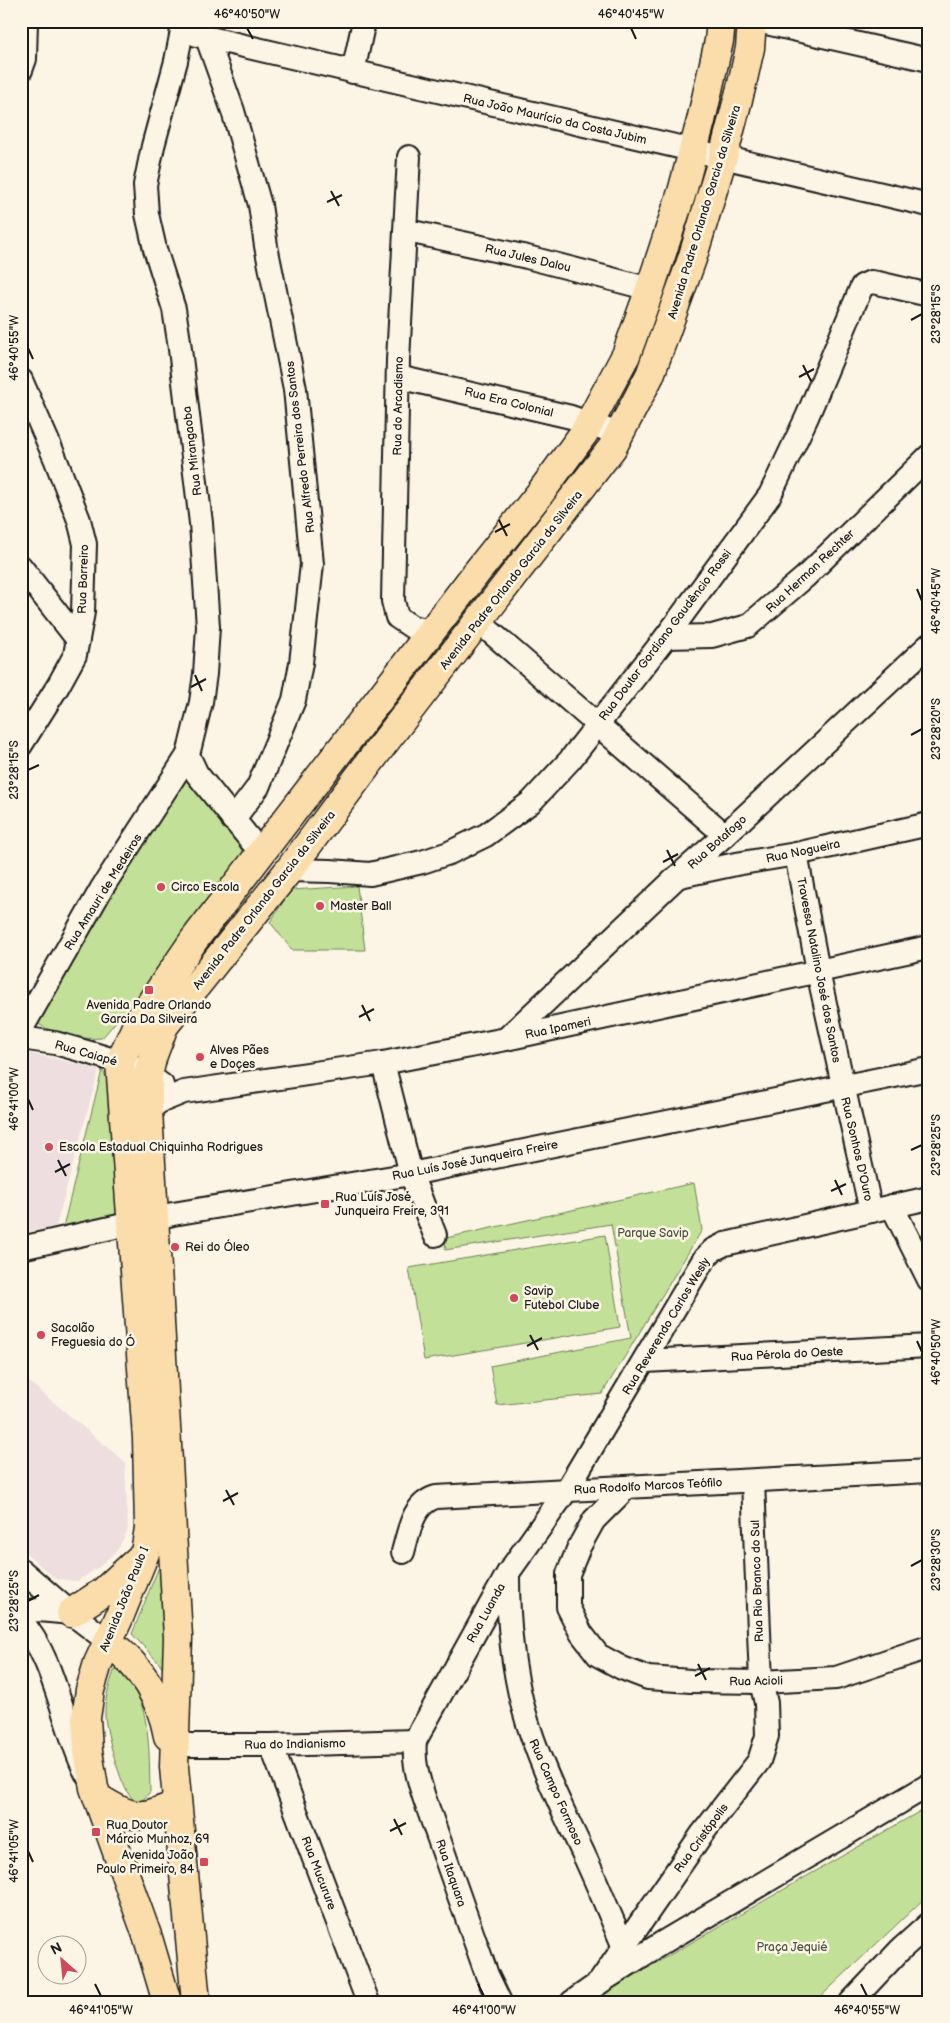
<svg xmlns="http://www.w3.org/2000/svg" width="950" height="2023" viewBox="0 0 950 2023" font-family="'Balsamiq Sans',sans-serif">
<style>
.built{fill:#eedee0}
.green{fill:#c3e098;stroke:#707e5a}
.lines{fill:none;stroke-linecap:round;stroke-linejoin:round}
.minor-casing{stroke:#1c1c1c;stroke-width:26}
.major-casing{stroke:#1c1c1c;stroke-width:31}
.minor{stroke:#fcf5e5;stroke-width:22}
.major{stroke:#faddab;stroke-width:28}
.ticks{fill:none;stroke:#1c1c1c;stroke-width:2}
.poi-dot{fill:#d1495b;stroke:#fcf5e5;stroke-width:2}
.labels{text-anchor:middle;stroke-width:5;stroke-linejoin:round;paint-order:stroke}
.street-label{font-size:12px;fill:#1c1c1c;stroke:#fcf5e5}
.poi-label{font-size:12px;fill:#1c1c1c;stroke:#fcf5e5;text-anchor:start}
.park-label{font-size:12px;fill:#4e5741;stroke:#fcf5e5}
.neatline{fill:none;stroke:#1c1c1c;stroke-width:2}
.ticks-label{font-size:12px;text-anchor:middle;fill:#1c1c1c}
</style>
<rect width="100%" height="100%" fill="#fcf5e5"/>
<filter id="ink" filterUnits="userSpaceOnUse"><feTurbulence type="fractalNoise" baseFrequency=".02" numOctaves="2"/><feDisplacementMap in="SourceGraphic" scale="10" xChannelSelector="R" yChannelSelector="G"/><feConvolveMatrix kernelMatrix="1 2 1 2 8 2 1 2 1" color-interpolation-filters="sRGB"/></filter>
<g filter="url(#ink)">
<g class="built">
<polygon points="21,1051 99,1069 56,1226 21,1233"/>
<polygon points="21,1375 125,1462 128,1530 118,1549 99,1567 78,1581 56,1579 21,1549"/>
</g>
<g class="green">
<path d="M183,772L231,832L244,854L155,976L102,1038C79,1040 55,1035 35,1022Z"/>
<polygon points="357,886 365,950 292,950 270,922 291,890"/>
<polygon points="102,1070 109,1082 119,1215 63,1227"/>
<polygon points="694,1183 702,1230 602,1394 497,1405 490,1366 631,1338 611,1224 445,1250 446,1238"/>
<polygon points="605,1235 620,1327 424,1360 409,1268"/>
<polygon points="160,1564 175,1688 159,1663 132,1634"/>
<path d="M118,1670C152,1693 149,1755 150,1792L142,1801C137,1801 134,1801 131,1797C121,1788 106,1731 105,1717C104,1701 109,1686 114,1671Z"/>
<polygon points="929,1806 929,1894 815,2002 588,2002"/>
</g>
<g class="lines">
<g class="minor-casing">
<g id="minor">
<polyline points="179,21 182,31 176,61 153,146 145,185 147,214 155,249 174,309 179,341 201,523 208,627 205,674 201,702 188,755 197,774 261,853"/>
<polyline points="757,21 929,60"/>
<polyline points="197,35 929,205"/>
<polyline points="207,38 233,111 260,205 266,246 295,389 312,564 301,663 294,700 258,787 233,820"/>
<polyline points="21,70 25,59 26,21"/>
<polyline points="353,72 364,21"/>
<polyline points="409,157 398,360 393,601 397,617 412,627 432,631"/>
<polyline points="405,232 417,233 527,257 650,289"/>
<polyline points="398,377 571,417 619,434"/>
<polyline points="21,380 55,458 79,520 85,544 83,612 75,655 58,686 21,745"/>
<polyline points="21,567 78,640"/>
<polyline points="479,622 725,835"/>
<polyline points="666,637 712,636 748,626 805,577 929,456"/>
<polyline points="796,854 820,981 871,1211"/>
<polyline points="289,870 330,871 370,874 422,862 449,853 486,835 531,802 570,760 666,637 770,495 807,417 862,286 871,282 878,283 929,295"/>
<polyline points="680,876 736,864 796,854 929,824"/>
<polyline points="21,1030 102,888 188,755"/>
<polyline points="21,1038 55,1043 94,1054 120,1062 148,1075 162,1085"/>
<polyline points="506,1039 677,877 725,835 929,645"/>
<polyline points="383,1063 411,1174 435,1235"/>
<polyline points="137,1119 159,1102 184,1092 383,1063 506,1039 929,947"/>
<polyline points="892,1206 929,1280"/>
<polyline points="21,1248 173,1214 411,1174 929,1069"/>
<polyline points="645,1361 929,1346"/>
<polyline points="626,1488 594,1520 579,1547 568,1574 568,1607 581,1633 598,1655 622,1668 648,1678 691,1681 761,1682 836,1678 929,1647"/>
<path d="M403,1552C409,1532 412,1504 436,1497L929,1471"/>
<polyline points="21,1570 71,1613 109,1642"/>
<path d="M508,1576C508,1620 512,1664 523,1707C537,1759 561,1806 584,1855C598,1885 610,1915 623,1945"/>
<polyline points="21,1612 39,1610 71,1613"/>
<path d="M21,1621C55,1658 63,1727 86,1773"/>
<polyline points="176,1745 271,1745 415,1741"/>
<polyline points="271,1745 368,2002"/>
<polyline points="599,1983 702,1834 759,1761 767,1736 766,1703 761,1682 753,1481"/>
<path d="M500,2002L487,1975L424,1797C418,1778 413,1762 415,1741L508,1573L566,1491L704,1259L713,1250L725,1244L929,1198"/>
<polyline points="572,2002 599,1983 662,1943 929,1785"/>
<polyline points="851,2002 900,1950 929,1924"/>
</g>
</g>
<g class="major-casing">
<g id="major">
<polyline points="71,1613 103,1592 138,1560"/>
<path d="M109,1642C140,1666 161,1697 168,1736"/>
<path d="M98,1798C133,1819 139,1821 177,1804"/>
<polyline points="167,2002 148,1938 94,1788 88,1751 86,1718 90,1690 98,1663 118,1620 145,1553 149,1528 147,1438 120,1062 138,1022 194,940 477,572 541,492 584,433 626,355 650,289 682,192 701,121 719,41 721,21"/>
<polyline points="196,2002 174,1767 178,1637 148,1111 148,1075 153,1055 164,1026 289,870 381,747 612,448 650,375 692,259 723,157 742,84 750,48 752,21"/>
</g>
</g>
<use href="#minor" class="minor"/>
<use href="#major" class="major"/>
</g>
</g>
<path class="ticks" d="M247,28L253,39M631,28L636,39M331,191L339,206M327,202L342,195M911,320L922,314M28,348L33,359M803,365L811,381M799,377L814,369M499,520L507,536M495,532L510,524M917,589L922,601M195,675L202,691M191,687L206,679M911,735L922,729M28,770L39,765M667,850L675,866M663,862L678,854M362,1005L370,1021M359,1017L374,1009M28,1099L33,1110M911,1150L922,1145M58,1160L66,1176M55,1172L70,1164M835,1180L842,1195M831,1191L846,1184M530,1335L538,1350M917,1341L922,1352M527,1346L542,1338M226,1490L234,1505M223,1501L238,1493M911,1566L922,1560M28,1601L39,1595M698,1664L706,1680M695,1676L710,1668M394,1819L402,1835M390,1831L406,1823M28,1851L33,1862M95,1984L101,1996M478,1984L484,1996M861,1984L867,1996"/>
<g class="poi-dot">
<circle cx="161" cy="887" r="5"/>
<circle cx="320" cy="906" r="5"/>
<rect x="144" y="985" width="10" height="10" rx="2.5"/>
<circle cx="200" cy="1057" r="5"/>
<circle cx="49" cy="1147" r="5"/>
<rect x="320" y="1199" width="10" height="10" rx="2.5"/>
<circle cx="175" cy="1247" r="5"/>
<circle cx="514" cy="1298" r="5"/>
<circle cx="41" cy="1335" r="5"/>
<rect x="91" y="1827" width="10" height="10" rx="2.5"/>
<rect x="199" y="1857" width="10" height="10" rx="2.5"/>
</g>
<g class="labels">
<g class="street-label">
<text transform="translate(555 119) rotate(13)" y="4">Rua João Maurício da Costa Jubim</text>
<text transform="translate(704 212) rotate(-73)" y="4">Avenida Padre Orlando Garcia da Silveira</text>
<text transform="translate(528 258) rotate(13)" y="4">Rua Jules Dalou</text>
<text transform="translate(509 402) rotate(14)" y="4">Rua Era Colonial</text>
<text transform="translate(398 406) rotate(-89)" y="4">Rua do Arcadismo</text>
<text transform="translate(300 447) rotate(-97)" y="4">Rua Alfredo Perreira dos Santos</text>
<text transform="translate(192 451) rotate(-97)" y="4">Rua Mirangaoba</text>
<text transform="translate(810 571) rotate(-43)" y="4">Rua Herman Rechter</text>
<text transform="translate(83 579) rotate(-88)" y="4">Rua Barreiro</text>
<text transform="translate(511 580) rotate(-52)" y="4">Avenida Padre Orlando Garcia da Silveira</text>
<text transform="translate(665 635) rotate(-53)" y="4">Rua Doutor Gordiano Gaudêncio Rossi</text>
<text transform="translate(717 842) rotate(-42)" y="4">Rua Botafogo</text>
<text transform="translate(803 851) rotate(-12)" y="4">Rua Nogueira</text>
<text transform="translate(103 892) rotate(-58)" y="4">Rua Amauri de Medeiros</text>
<text transform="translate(264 900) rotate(-52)" y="4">Avenida Padre Orlando Garcia da Silveira</text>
<text transform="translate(819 970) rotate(79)" y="4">Travessa Natalino José dos Santos</text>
<text transform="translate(558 1028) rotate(-12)" y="4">Rua Ipameri</text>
<text transform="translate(86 1053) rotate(16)" y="4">Rua Caiapé</text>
<text transform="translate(857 1149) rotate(77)" y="4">Rua Sonhos D'Ouro</text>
<text transform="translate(475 1160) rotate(-11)" y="4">Rua Luís José Junqueira Freire</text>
<text transform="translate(666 1326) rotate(-59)" y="4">Rua Reverendo Carlos Wesly</text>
<text transform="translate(787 1354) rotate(-3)" y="4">Rua Pérola do Oeste</text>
<text transform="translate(648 1486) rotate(-3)" y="4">Rua Rodolfo Marcos Teófilo</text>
<text transform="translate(757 1581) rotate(-92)" y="4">Rua Rio Branco do Sul</text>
<text transform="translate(124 1599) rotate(-68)" y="4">Avenida João Paulo I</text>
<text transform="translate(486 1613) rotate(-61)" y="4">Rua Luanda</text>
<text transform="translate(756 1681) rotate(-1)" y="4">Rua Acioli</text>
<text transform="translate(295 1744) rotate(-1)" y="4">Rua do Indianismo</text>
<text transform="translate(556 1792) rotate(66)" y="4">Rua Campo Formoso</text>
<text transform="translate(701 1838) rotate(-54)" y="4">Rua Cristópolis</text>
<text transform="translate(319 1873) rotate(69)" y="4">Rua Mucurure</text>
<text transform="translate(451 1873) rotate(71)" y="4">Rua Itaquara</text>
</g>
<g class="poi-label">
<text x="171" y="891">Circo Escola</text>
<text x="330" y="910">Master Ball</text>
<text x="149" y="1009" text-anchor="middle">Avenida Padre Orlando<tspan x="149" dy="14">Garcia Da Silveira</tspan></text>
<text x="210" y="1054">Alves Pães<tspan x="210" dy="14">e Doçes</tspan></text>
<text x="59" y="1151">Escola Estadual Chiquinha Rodrigues</text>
<text x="335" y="1201">Rua Luís José<tspan x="335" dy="14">Junqueira Freire, 391</tspan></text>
<text x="185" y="1251">Rei do Óleo</text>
<text x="524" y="1295">Savip<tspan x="524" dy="14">Futebol Clube</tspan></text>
<text x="51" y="1332">Sacolão<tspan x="51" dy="14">Freguesia do Ó</tspan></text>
<text x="106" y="1829">Rua Doutor<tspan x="106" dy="14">Márcio Munhoz, 69</tspan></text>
<text x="194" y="1859" text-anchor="end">Avenida João<tspan x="194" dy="14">Paulo Primeiro, 84</tspan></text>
</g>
<g class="park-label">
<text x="653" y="1237">Parque Savip</text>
<text x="792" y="1951">Praça Jequié</text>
</g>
</g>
<rect width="950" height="2023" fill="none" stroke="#fcf5e5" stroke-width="55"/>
<g transform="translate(62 1960) rotate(333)"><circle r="24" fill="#fcf5e5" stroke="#a29e95"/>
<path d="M0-4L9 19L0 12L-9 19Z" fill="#d1495b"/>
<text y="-8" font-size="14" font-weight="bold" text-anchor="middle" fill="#1c1c1c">N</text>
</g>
<rect x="28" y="28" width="894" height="1968" class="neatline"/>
<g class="ticks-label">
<text x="247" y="18">46°40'50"W</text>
<text x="631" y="18">46°40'45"W</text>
<text transform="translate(936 314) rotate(-90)" y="4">23°28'15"S</text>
<text transform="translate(14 348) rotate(-90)" y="4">46°40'55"W</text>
<text transform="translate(936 601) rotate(-90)" y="4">46°40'45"W</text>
<text transform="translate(936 729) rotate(-90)" y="4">23°28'20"S</text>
<text transform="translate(14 770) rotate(-90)" y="4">23°28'15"S</text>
<text transform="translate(14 1099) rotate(-90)" y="4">46°41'00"W</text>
<text transform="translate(936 1145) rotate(-90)" y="4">23°28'25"S</text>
<text transform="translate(936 1352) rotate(-90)" y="4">46°40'50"W</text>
<text transform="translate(936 1560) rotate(-90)" y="4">23°28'30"S</text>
<text transform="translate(14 1601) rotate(-90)" y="4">23°28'25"S</text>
<text transform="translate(14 1851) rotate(-90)" y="4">46°41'05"W</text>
<text x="101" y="2014">46°41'05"W</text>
<text x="484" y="2014">46°41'00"W</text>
<text x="867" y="2014">46°40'55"W</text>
</g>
</svg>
